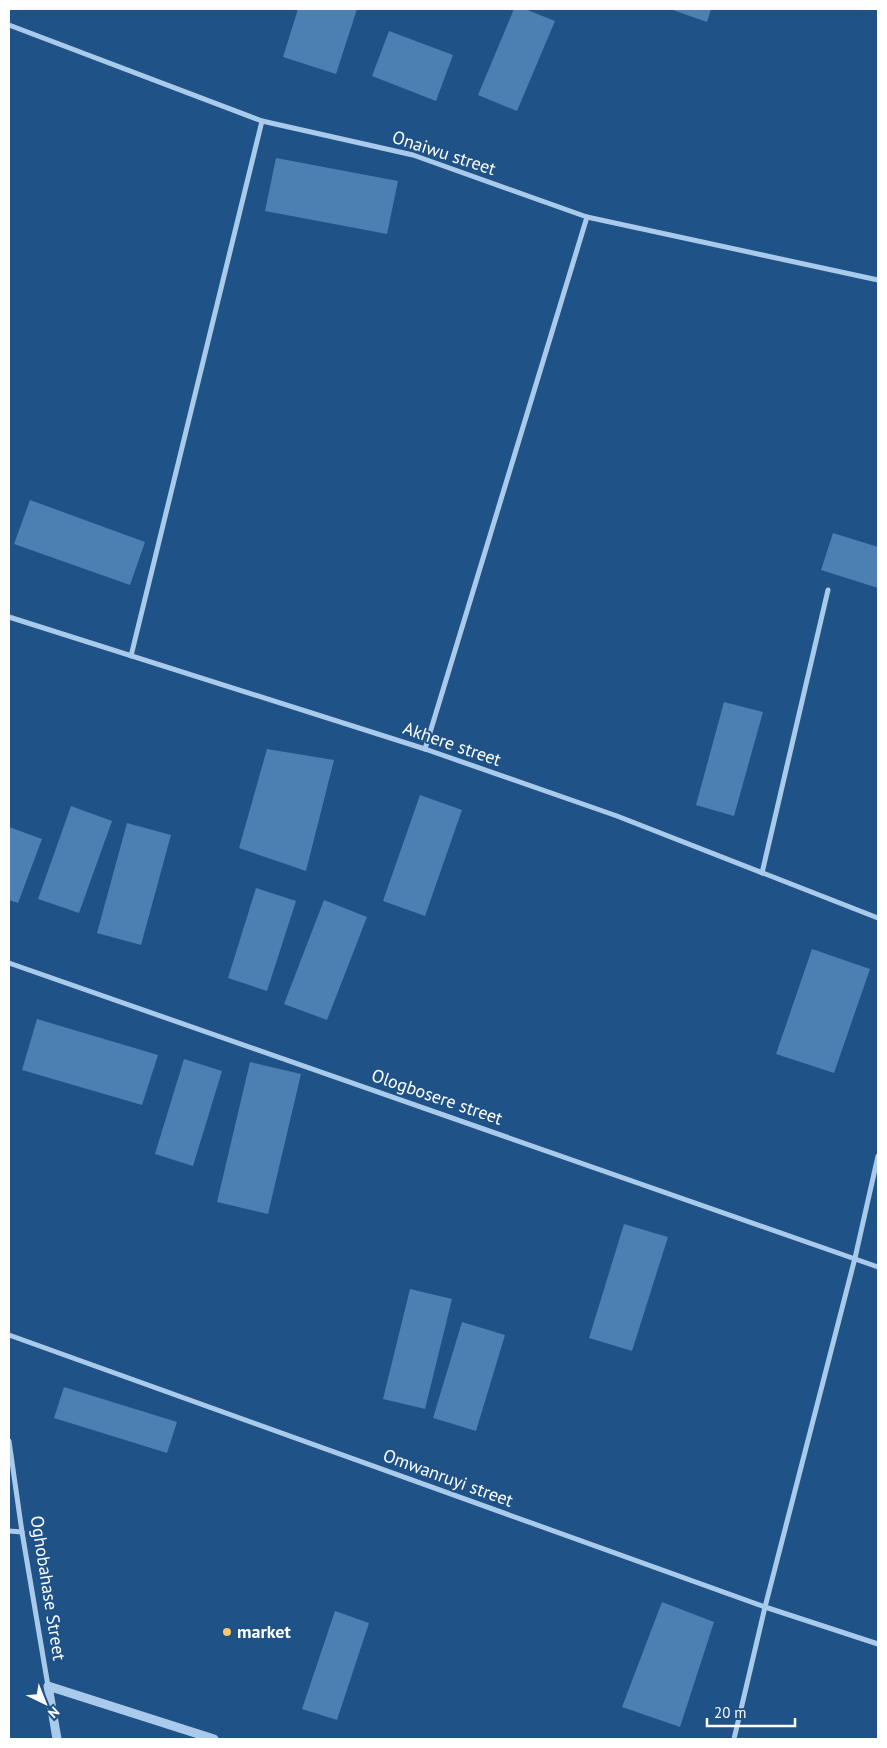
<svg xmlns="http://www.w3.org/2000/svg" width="887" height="1748" viewBox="0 0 887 1748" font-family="'PT Sans',sans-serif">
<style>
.building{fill:#4c7fb2}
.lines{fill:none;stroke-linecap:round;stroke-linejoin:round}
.minor{stroke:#a9caea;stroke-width:5}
.tertiary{stroke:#a9caea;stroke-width:9}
.poi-dot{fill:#f8c769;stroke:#1f5287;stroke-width:2}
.labels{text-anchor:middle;stroke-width:4;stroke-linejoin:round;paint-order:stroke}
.street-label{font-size:18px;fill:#fff;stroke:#1f5287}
.poi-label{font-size:18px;font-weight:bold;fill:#fff;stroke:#1f5287;text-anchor:start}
</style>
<rect width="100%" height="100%" fill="#1f5287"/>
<g class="building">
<polygon points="298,9 357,9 336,74 283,57"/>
<polygon points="514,9 525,9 555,21 517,111 478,95"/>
<polygon points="670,9 711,9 707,22"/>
<polygon points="389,31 453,55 436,101 372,76"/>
<polygon points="276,158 398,181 387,234 265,211"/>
<polygon points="30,500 145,542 130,585 14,544"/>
<polygon points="833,533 878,547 878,588 821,570"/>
<polygon points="724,702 763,712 734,816 696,805"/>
<polygon points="267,749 334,760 306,871 239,848"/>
<polygon points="420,795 462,810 425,916 383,901"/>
<polygon points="71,806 112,821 79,913 38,899"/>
<polygon points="127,823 171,835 141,945 97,933"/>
<polygon points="9,827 42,839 18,903 9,900"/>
<polygon points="256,888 296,901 267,991 228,978"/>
<polygon points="324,900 367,917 327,1020 284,1004"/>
<polygon points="812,949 870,969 834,1073 776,1054"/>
<polygon points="37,1019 158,1055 142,1105 22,1070"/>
<polygon points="184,1059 222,1071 193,1166 155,1154"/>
<polygon points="250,1062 301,1074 268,1214 217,1202"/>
<polygon points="624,1224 668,1237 632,1351 589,1338"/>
<polygon points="410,1289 452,1299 425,1409 383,1399"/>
<polygon points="462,1322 505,1335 476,1431 433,1418"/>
<polygon points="64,1387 177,1422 167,1453 54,1418"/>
<polygon points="662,1602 714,1622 680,1727 622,1707"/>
<polygon points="335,1611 369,1623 337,1720 302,1709"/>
</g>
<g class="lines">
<g class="minor">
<polyline points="9,25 262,121 413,155 587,217 878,280"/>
<polyline points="9,617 425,749 617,816 878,918"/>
<polyline points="131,656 262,121"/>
<polyline points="425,749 587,217"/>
<polyline points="762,873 828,590"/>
<polyline points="9,963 878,1267"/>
<polyline points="9,1335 765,1607 878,1644"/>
<polyline points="9,1441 22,1532 48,1686"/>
<polyline points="9,1531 22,1532"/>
<polyline points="734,1739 765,1607 855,1258 878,1156"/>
</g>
<polyline class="tertiary" points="57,1739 48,1686 214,1739"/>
</g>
<circle class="poi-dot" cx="227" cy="1632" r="5"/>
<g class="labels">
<g class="street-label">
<text transform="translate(444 153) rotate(18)" y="6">Onaiwu street</text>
<text transform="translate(452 744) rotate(19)" y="6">Akhere street</text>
<text transform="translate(437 1097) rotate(19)" y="6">Ologbosere street</text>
<text transform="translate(448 1478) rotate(20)" y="6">Omwanruyi street</text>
<text transform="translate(48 1588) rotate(81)" y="6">Oghobahase Street</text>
</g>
<g class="poi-label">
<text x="237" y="1638">market</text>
</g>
</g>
<rect width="887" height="1748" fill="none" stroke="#ffffff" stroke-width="20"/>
<g transform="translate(45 1703) rotate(137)" stroke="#1f5287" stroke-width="4" paint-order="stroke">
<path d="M0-4L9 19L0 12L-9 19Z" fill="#ffffff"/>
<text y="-8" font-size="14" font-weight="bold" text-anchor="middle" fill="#ffffff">N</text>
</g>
<path d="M707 1718v8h88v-8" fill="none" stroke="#ffffff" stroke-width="2.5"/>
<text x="714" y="1718" font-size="15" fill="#ffffff" stroke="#1f5287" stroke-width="4" paint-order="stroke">20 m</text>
</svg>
